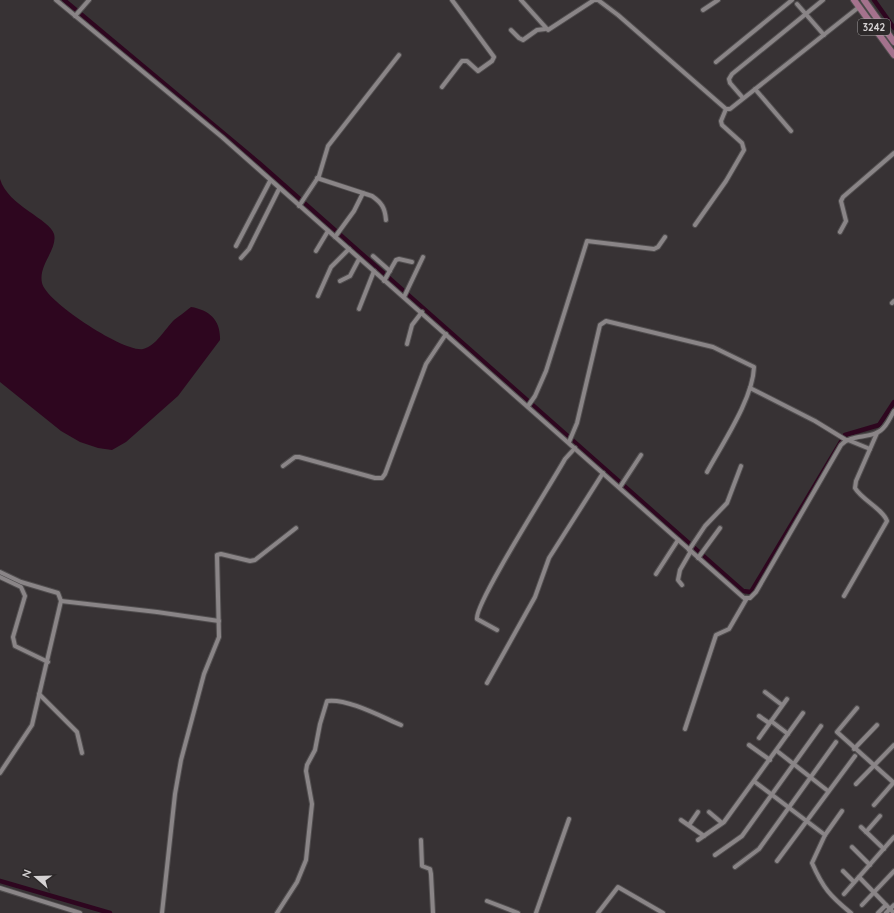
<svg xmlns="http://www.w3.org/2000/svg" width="894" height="913" viewBox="0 0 894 913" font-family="Quicksand,sans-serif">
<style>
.water{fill:#2e061f}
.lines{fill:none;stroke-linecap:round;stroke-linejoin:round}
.canal{stroke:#2e061f;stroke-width:4.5}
.minor-casing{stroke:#514e4f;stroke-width:6}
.primary-casing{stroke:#514e4f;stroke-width:8}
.minor{stroke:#8a8587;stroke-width:4}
.primary{stroke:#a4728d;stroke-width:6}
.labels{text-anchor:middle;stroke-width:3.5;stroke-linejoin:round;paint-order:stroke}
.shield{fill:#2d292a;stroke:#a39fa0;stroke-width:1}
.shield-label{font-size:10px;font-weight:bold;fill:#d5d2d3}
</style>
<rect width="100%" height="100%" fill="#373234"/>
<path class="water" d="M0,179C8,206 50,219 54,234C58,249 38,265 42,283C46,302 125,353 143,349C156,346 165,329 174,320C179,316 185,312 191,307C210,310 221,321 220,340L178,396L126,442L112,450L98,448L80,442L61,431L0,382Z"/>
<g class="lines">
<g class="canal">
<polyline points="64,0 259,163 743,591 751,592 845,435 879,425 894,402"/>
<polyline points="874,0 894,28"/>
<polyline points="0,881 110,913"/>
</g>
<g class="minor-casing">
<g id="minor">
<path d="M56,0L222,137L744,598H750L756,592L841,445C850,435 865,438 876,433C885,430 890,418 894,411"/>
<polyline points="521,0 548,30 594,0 598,0 618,15 726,109"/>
<polyline points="797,4 824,35"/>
<polyline points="703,10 718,0"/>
<polyline points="75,16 89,0"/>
<polyline points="511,30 519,38 523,40 537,30 545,29"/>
<polyline points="716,62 792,0"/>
<polyline points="442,87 462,61 467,61 478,71 492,61 494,57 452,0"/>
<polyline points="755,89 791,131"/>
<polyline points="743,98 730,83 729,79 732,74 823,0"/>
<path d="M317,178L372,196C382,203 385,208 386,220"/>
<polyline points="299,206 319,176 328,146 399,55"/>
<polyline points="695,225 726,181 744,150 742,143 722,125 721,121 726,109 730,109 859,7"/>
<polyline points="840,232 846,221 841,201 843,197 894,153"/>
<polyline points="335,237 354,211 363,193"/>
<polyline points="236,246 270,181"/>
<polyline points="316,251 328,231"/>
<polyline points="373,256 390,271"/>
<polyline points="241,258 249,249 279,189"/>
<polyline points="340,281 350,276 359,259"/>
<polyline points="384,281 396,260 399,259 412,262"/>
<polyline points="318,296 331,267 349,249"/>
<polyline points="404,297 423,257"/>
<polyline points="892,303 894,301"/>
<polyline points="359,309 374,271"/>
<polyline points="407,344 412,325 422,312"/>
<polyline points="750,388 815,421 846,440"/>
<polyline points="528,406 535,396 546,371 587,241 654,249 658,247 665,237"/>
<polyline points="848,440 870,449"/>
<path d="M569,442L577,423L600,325L606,321L713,347L754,367C753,399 722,444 707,472"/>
<polyline points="283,466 295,457 299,457 375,478 382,478 385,474 426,364 446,334"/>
<polyline points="620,487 641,455"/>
<polyline points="689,550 705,526 727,503 741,466"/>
<polyline points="698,558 720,528"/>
<polyline points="0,572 21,582 58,593 61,601 32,725 0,773"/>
<polyline points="656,574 678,540"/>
<polyline points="0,577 21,587 25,596 13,637 15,646 48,662"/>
<polyline points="682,585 678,580 680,570 691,551"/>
<path d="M844,596L887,521C883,509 862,500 855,488L856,481L877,433"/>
<polyline points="61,601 157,612 219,621"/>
<path d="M497,630L477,619C474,604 553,481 565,459L575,448"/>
<polyline points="487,683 535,597 549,558 603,473"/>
<polyline points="765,692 782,705"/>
<polyline points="39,694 77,732 82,753"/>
<polyline points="857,708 837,732 894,783"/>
<polyline points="759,716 769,723"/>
<polyline points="771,721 788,734"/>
<polyline points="685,729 716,635 729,629 747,598"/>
<polyline points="759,738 787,699"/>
<polyline points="749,745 770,760"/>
<polyline points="854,749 877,725"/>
<polyline points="777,751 828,791"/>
<path d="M755,782L825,835L812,863C823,888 830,896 851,913"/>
<polyline points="856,784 894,745"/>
<polyline points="874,805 894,782"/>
<polyline points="709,812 722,823"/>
<polyline points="681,820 704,836"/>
<polyline points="689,825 698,812"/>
<polyline points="861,827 884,849"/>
<polyline points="866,832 880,816"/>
<polyline points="825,835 842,811"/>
<polyline points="421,840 422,866 430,869 431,874 433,913"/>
<polyline points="698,840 724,822 803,713"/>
<polyline points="852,847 870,865"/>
<polyline points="715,855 742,836 821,726"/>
<polyline points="777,861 855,756"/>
<polyline points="735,867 759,849 836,742"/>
<polyline points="843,871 854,882"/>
<polyline points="859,877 894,913"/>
<polyline points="0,888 80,913"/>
<polyline points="844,894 894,837"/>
<polyline points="487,901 518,913"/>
<polyline points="862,905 894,871"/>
<polyline points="162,913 175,794 181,760 204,674 219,637 217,555 221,554 250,561 255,560 296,528"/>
<path d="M277,913L297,882L306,860L312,804L306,771L307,765L315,750L320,724L327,701C347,698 382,717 401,725"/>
<polyline points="536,913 569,819"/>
<polyline points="598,913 618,887 663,913"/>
<polyline points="878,913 886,905"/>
<polyline points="886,913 894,905"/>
</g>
</g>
<g class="primary-casing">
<g id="primary">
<polyline points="854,0 894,55"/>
<polyline points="864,0 894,42"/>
</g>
</g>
<use href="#minor" class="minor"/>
<use href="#primary" class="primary"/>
</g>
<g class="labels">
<rect class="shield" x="858" y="19" width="32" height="16" rx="3"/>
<g class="shield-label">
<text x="874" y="31">3242</text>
</g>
</g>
<g transform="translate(36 877) rotate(290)" stroke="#2d292a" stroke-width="3" paint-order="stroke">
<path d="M0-3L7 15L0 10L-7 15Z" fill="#d5d2d3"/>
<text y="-6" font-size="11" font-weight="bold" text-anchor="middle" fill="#d5d2d3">N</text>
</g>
</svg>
